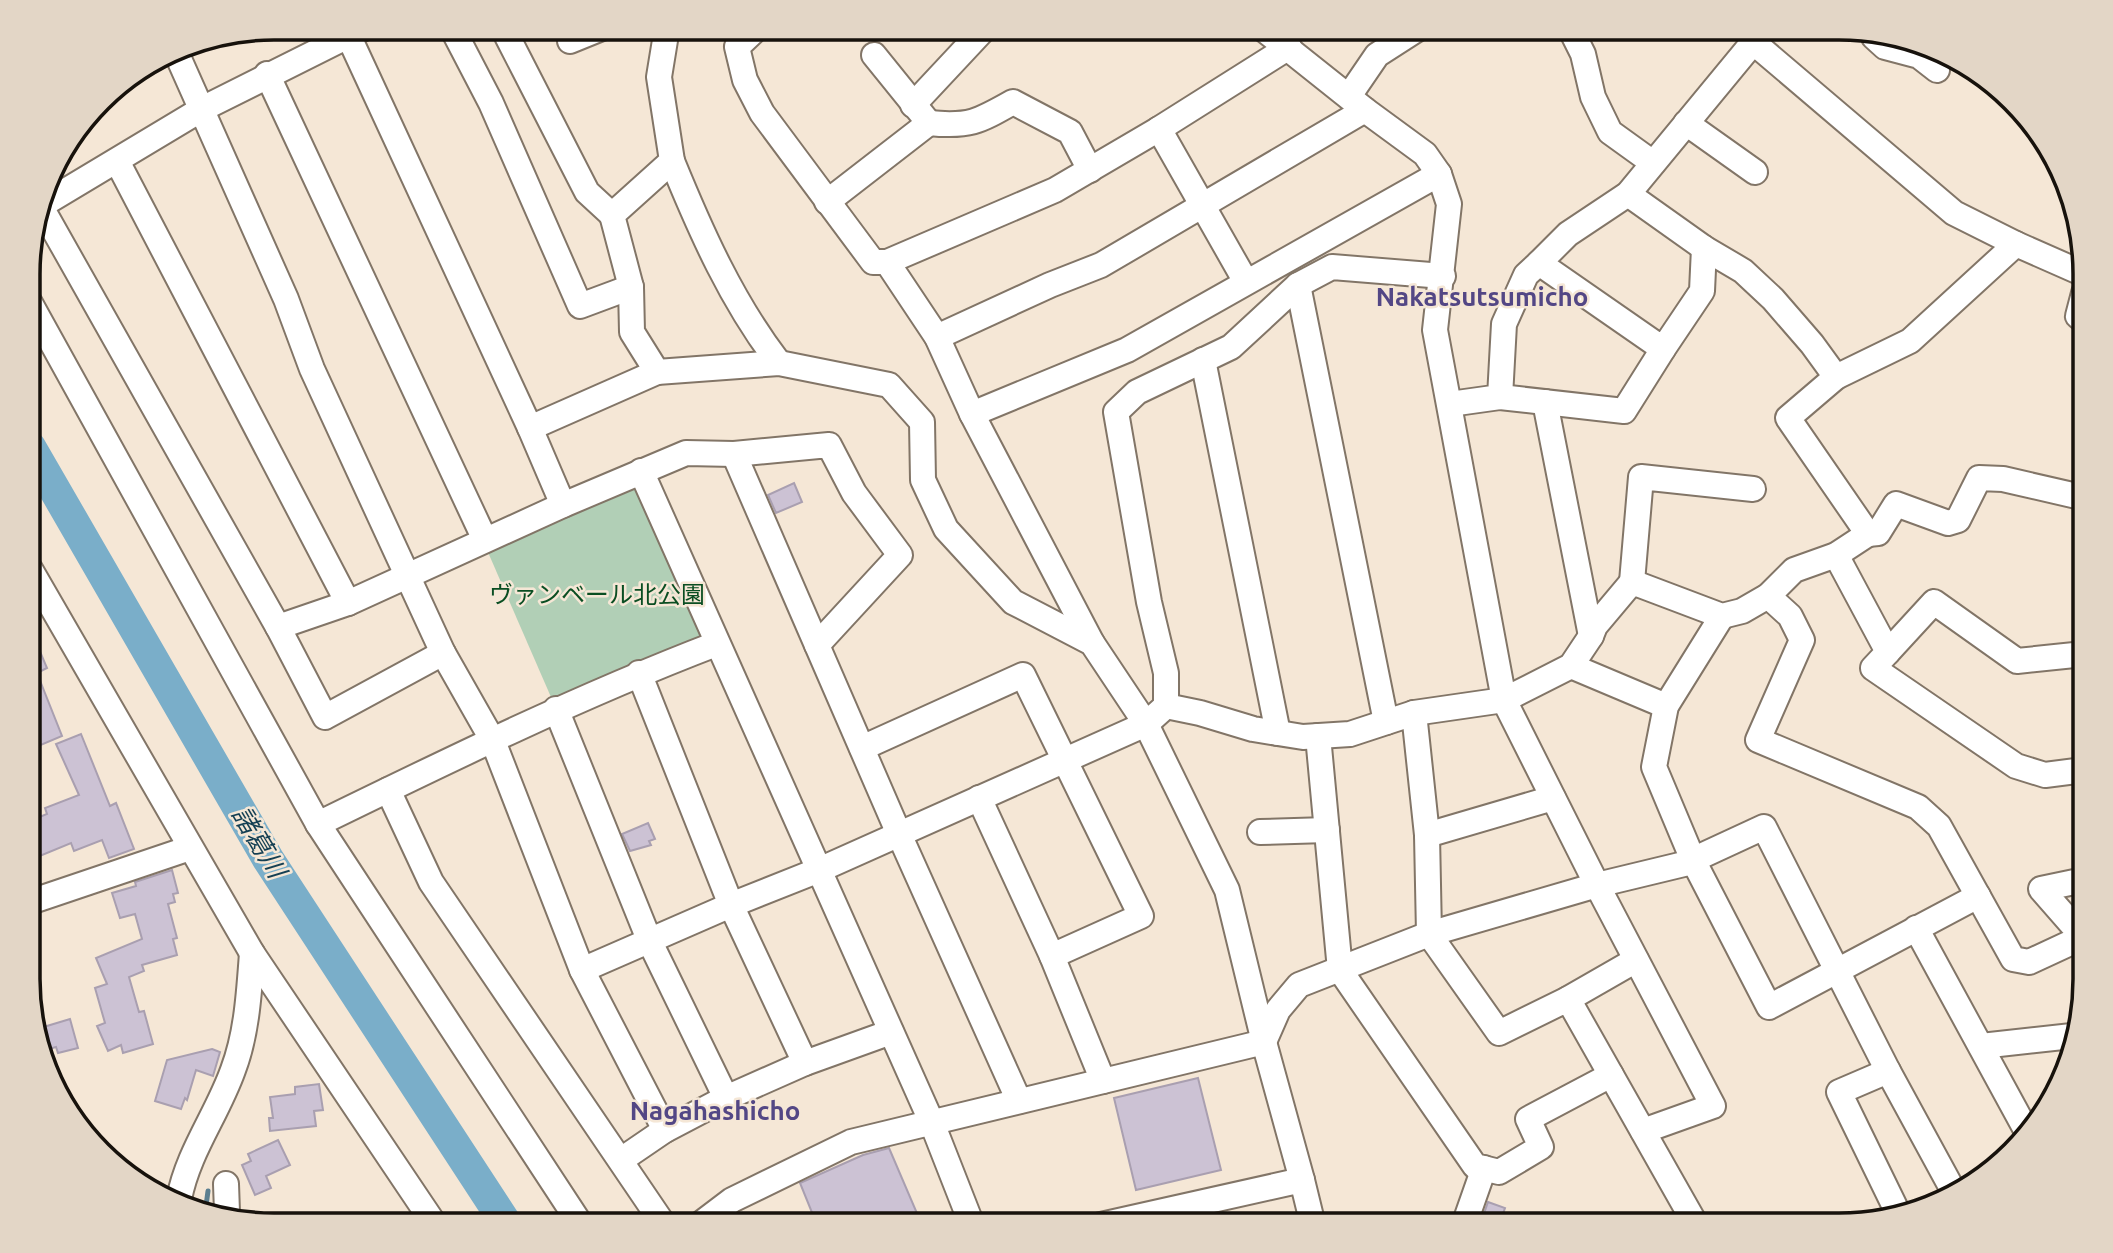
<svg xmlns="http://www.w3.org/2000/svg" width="2113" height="1253" viewBox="0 0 2113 1253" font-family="Ubuntu,'Noto Sans JP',sans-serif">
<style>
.green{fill:#b1cfb6}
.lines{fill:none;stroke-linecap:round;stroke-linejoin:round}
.stream{stroke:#5c7f90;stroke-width:5}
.river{stroke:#7aaec9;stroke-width:32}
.building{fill:#ccc2d4;stroke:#a99fb0;stroke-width:2}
.minor-casing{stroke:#827567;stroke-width:28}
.minor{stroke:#fff;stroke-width:24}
.labels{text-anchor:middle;stroke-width:5;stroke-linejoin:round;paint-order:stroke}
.park-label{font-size:24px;fill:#0a4e22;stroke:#f5e7d6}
.neighbourhood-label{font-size:26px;font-weight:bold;fill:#534785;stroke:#f5e7d6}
.water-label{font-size:26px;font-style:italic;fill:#143f53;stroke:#f5e7d6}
.rim{fill:none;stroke:#17120c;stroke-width:3.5}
</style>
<rect width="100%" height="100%" fill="#f5e7d6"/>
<polygon class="green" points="627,486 640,488 699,618 702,639 554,704 487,550"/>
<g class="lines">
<polyline class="stream" points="206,1206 208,1191"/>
<polyline class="river" points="30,447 268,859 507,1225"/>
</g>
<g class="building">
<polygon points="794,483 802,502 776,513 768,495"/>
<polygon points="30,628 47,668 37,673 62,736 36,747 30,731"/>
<polygon points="81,734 110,806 116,803 134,849 109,858 102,840 74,851 71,843 30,860 30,821 47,814 45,808 79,795 56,744"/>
<polygon points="648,823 655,839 649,841 651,845 630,851 622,834"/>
<polygon points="172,870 178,893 173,894 175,902 168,904 177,938 173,939 177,955 142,965 144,971 129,977 139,1012 144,1011 153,1044 123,1053 121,1045 108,1051 97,1026 105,1023 95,988 107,984 96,958 142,939 135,914 120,918 112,893 136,886 135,882"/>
<polygon points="70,1019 78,1048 58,1053 56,1047 45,1050 37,1029"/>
<polygon points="212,1049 220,1052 213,1076 196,1070 187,1100 185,1098 181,1109 155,1101 167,1060"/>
<polygon points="1198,1078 1221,1170 1136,1190 1114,1098"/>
<polygon points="319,1084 323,1110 314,1111 316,1126 270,1131 269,1118 273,1118 270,1097 295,1094 295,1087"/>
<polygon points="278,1140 290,1165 266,1176 271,1188 255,1195 242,1165 251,1161 248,1154"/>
<polygon points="889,1148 922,1225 817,1225 800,1183 863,1155"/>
<polygon points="1488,1202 1505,1208 1499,1225 1480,1225"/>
</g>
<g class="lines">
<g class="minor-casing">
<g id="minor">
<polyline points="452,28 491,103 580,306 631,287"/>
<polyline points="667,28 659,77 672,161 612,215 631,287 632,332 657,372 779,363 889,385 922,422 923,480 946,529 1013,602 1092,643 1146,724 1227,890 1264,1042 1302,1180"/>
<polyline points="757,28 737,47 745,80 762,113 873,262 887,262 1055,190 1159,129 1289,47"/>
<polyline points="1262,28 1365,110 1425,154 1439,174 1449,204 1435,330 1504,700 1597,885 1713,1106 1643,1131"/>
<polyline points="1570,28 1583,54 1593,97 1610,132 1653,163"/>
<polyline points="507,36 587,192 612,215"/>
<polyline points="349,37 530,428 563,505"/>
<polyline points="1874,37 1885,47 1919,56 1937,70"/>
<polyline points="570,41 602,28"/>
<polyline points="1753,42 1954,213 2016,244"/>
<polyline points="175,50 286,299 312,369 443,653 493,741 582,970 665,1130"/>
<polyline points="267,74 485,540"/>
<polyline points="1349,96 1377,55 1419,28"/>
<polyline points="913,105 985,28"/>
<path d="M929,123C969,127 978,122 1013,102L1070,132L1090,170"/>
<polyline points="1686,123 1755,172"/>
<polyline points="1159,129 1246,282"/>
<polyline points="117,161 348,603"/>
<path d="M672,161C701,232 732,302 779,363"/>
<polyline points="827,202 929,123 874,55"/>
<polyline points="42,205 202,109 364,28"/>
<polyline points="41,207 278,627 325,717 443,653"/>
<polyline points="1704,248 1702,291 1663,349 1539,263 1568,234 1628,194 1765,28"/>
<polyline points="887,262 937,337 972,414 1092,643"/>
<polyline points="1298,285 1386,722"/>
<polyline points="2084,293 2078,316 2084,321"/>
<polyline points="30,303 318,824 581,1225"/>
<polyline points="937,337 1050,285 1101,265 1365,110"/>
<polyline points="1203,360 1278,733"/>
<polyline points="1836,377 1910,341 2016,244 2084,274"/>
<polyline points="1500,397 1624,411 1663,349"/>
<polyline points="1545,402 1591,636"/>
<polyline points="1450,404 1500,397 1504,324 1526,275 1539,263"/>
<polyline points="972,414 1127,350 1439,174"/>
<polyline points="530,428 657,372"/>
<polyline points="734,454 899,834 1019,1101"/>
<polyline points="641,471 932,1123 972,1225"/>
<polyline points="1868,534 1878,533 1896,504 1948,523 1958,520 1979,478 2003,479 2081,497 2084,494"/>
<polyline points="1836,555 1888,652 1873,668 2016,766 2045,775 2084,770"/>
<polyline points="30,569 252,953 435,1225"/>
<polyline points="1632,582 1641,477 1753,489"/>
<polyline points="1768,596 1790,616 1802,640 1758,740 1918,807 1939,826 2013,959 2029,962 2083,937 2041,889 2084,880"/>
<polyline points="1722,616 1666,706 1654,767 1693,860 1769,1007 1978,896"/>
<polyline points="278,627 348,603 563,505 686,453 734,454 829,445 854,493 900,555 817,645"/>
<polyline points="1888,652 1934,602 2017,661 2084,654"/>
<polyline points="1571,666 1666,706"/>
<polyline points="639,673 731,905 805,1063"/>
<polyline points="1166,706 1200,713 1253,729 1303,737 1350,734 1414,713 1504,700 1571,666 1591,636 1595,626 1632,582 1722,616 1742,611 1768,596 1794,570 1836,555 1868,534 1788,418 1836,377 1812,344 1773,299 1743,271 1704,248 1628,194"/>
<polyline points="556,709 650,942 726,1098"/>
<polyline points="1414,713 1427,835 1429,934 1499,1033 1568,999 1696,1225"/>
<polyline points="1318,736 1340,970 1475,1166 1499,1172 1541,1147 1528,1119 1611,1075"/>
<polyline points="862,748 1023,675 1141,916 1052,956"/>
<polyline points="388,790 431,882 664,1225"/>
<polyline points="979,798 1052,956 1103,1081"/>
<path d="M318,824C449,760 580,696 716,644"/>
<polyline points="1260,832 1327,830"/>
<polyline points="1427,835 1553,798"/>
<polyline points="30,902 190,848"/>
<polyline points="1916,928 2025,1128"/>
<polyline points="582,970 731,905 819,870 1146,724 1166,706 1166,673 1149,602 1116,412 1137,392 1231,347 1298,285 1332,267 1443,276"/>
<polyline points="1568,999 1636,960"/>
<polyline points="1981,1046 2072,1036"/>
<polyline points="1888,1071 1839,1092 1897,1211"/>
<polyline points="621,1160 665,1130 726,1098 805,1063 891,1032"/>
<polyline points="226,1184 227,1212"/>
<path d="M179,1199C188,1152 217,1115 233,1070C247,1033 249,993 252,953"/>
<polyline points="699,1225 732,1200 851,1142 1264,1042 1278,1010 1299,985 1429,934 1597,885 1684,864 1764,827 1888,1071 1955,1194"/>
<polyline points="1101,1225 1302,1180 1313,1225"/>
<polyline points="1464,1225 1484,1168"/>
</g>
</g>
<use href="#minor" class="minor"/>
</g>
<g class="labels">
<g class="park-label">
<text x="597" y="603">ヴァンベール北公園</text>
</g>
<g class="neighbourhood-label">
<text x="1482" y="306">Nakatsutsumicho</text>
<text x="715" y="1120">Nagahashicho</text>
</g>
<g class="water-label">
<text transform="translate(259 842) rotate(59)" y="9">諸葛川</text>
</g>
</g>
<path d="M0 0H2113V1253H0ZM274 40H1839A234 234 0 0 1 2073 274V979A234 234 0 0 1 1839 1213H274A234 234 0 0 1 40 979V274A234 234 0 0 1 274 40Z" fill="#e3d6c6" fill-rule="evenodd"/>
<path class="rim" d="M274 40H1839A234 234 0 0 1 2073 274V979A234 234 0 0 1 1839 1213H274A234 234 0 0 1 40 979V274A234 234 0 0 1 274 40Z"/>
</svg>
